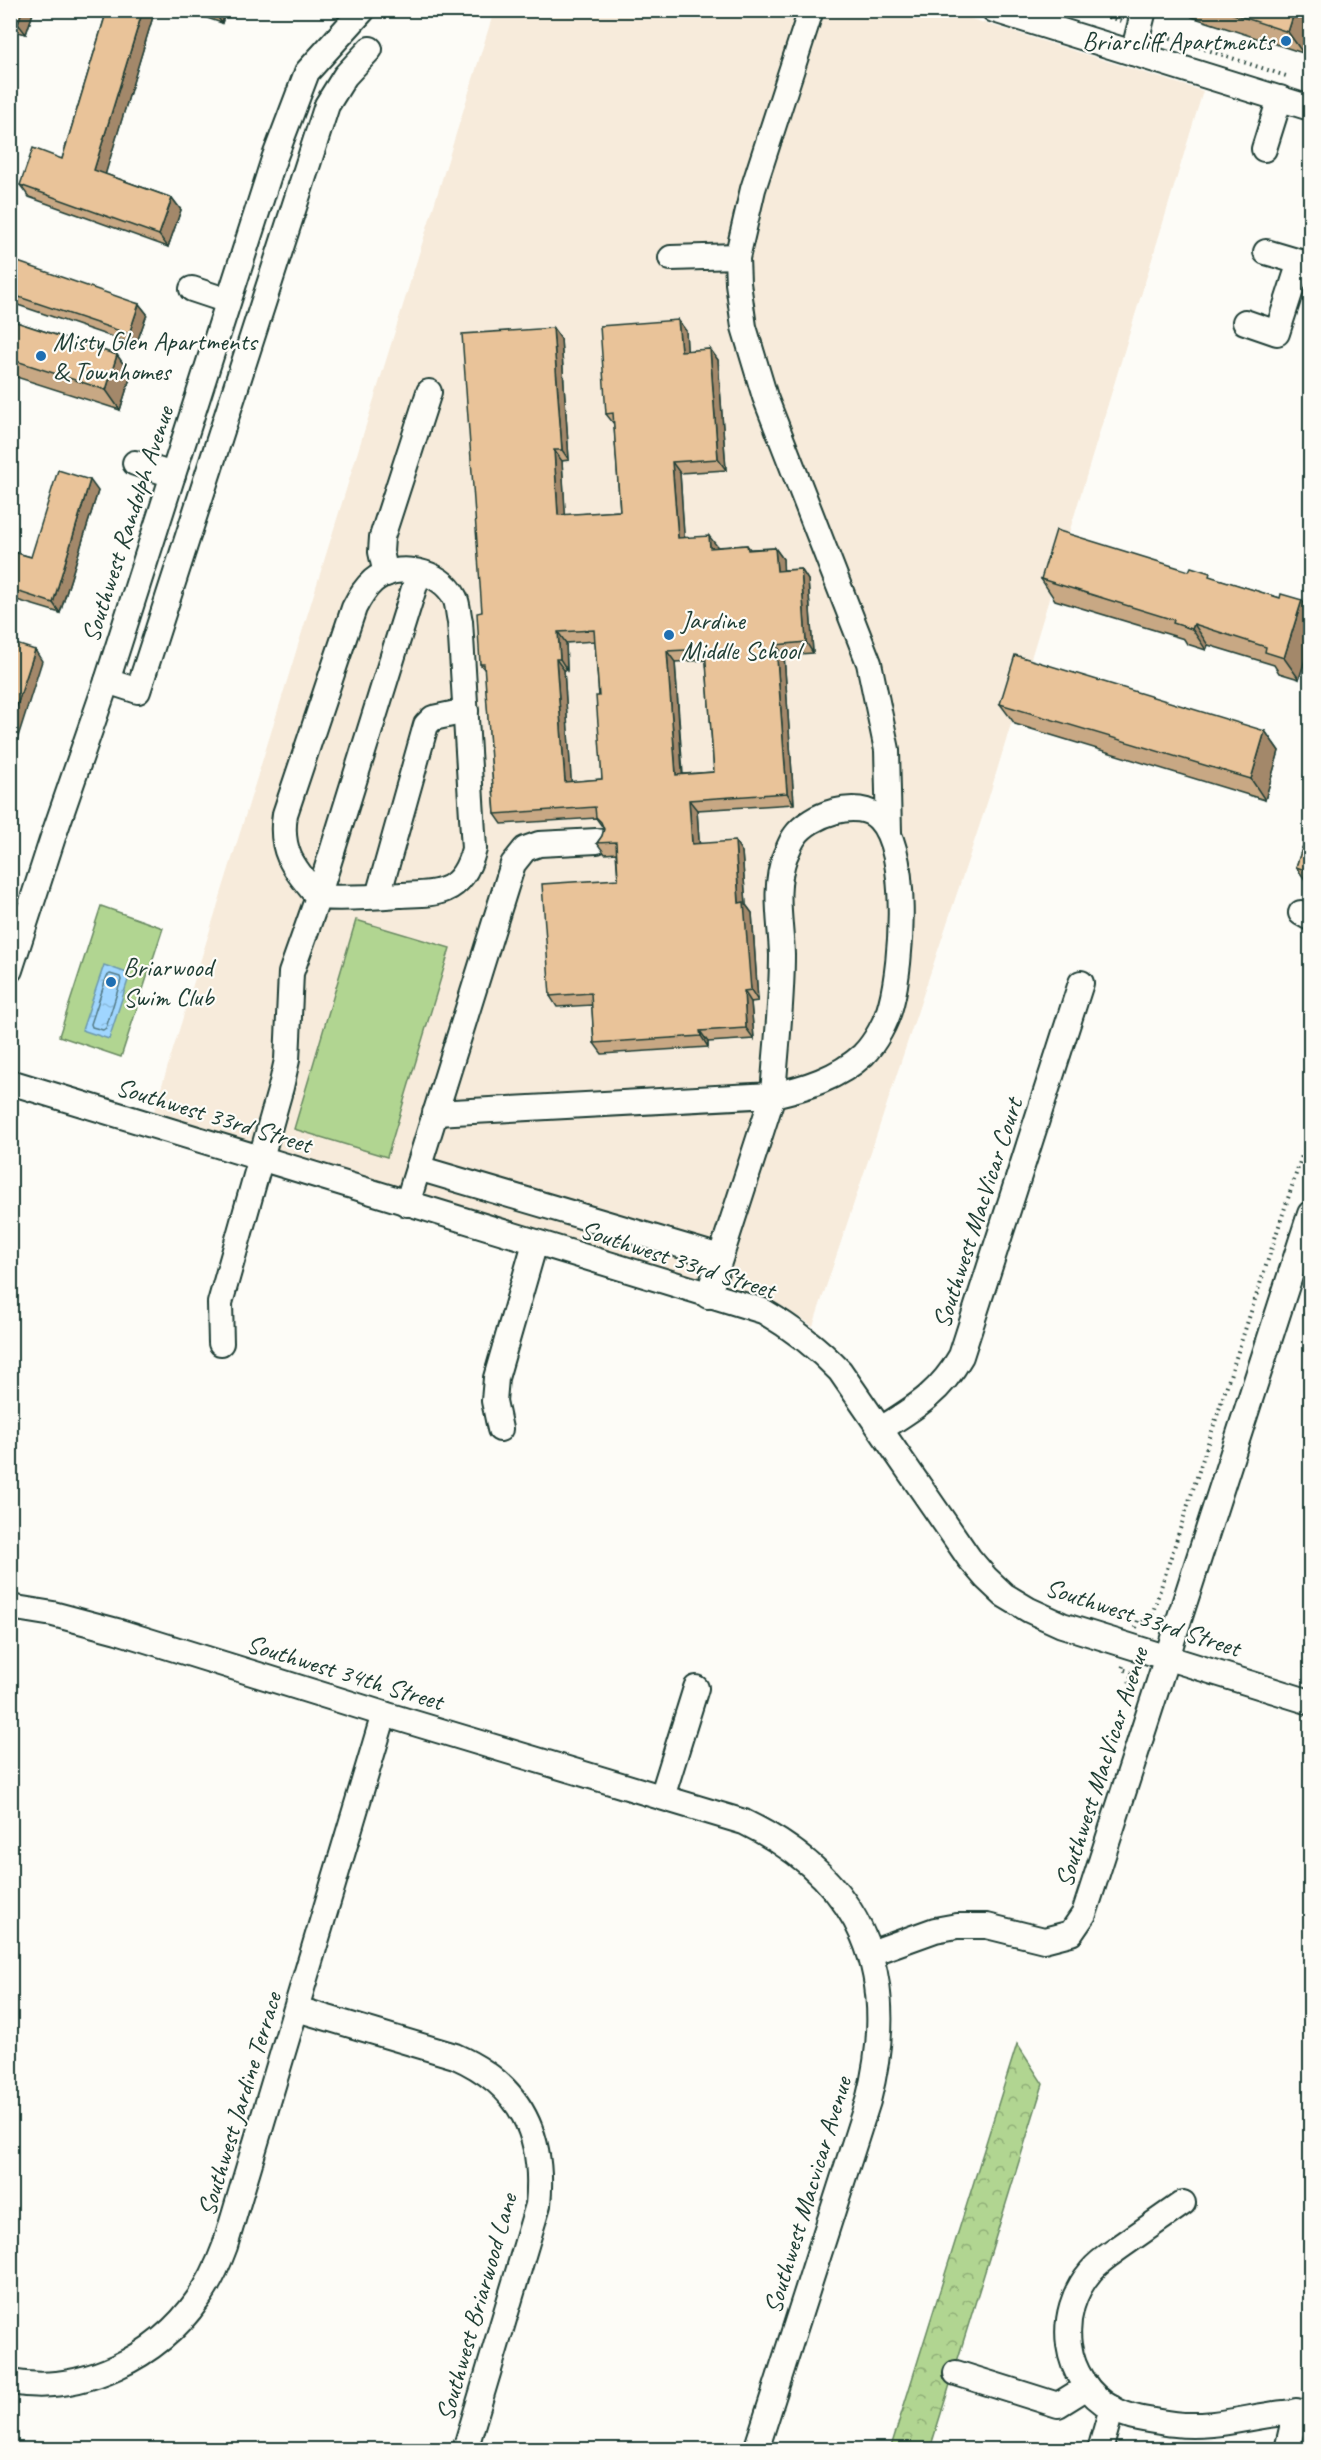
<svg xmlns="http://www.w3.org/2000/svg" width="1321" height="2460" viewBox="0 0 1321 2460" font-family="Caveat,sans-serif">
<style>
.built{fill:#f7ebdb}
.forest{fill:url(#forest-crowns);stroke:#688962;stroke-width:1.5}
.garden{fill:#b1d591;stroke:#688962;stroke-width:1.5}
.water{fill:url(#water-ripples);stroke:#6c99ae;stroke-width:1.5}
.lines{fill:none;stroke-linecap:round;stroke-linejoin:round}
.shore{stroke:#537a85;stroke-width:1.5}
.minor-casing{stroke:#1f3d34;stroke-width:28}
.path{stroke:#1f3d34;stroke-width:4;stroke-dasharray:1.5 4.5;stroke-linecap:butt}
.minor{stroke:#fdfcf7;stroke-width:24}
.wall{fill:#c8a884;stroke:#1f3d34;stroke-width:1.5;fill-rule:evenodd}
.shaded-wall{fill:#a3886b;stroke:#1f3d34;stroke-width:1.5}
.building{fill:#e9c399;stroke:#1f3d34;stroke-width:1.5;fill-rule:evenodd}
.poi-dot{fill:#1f6fb2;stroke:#fdfcf7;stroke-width:2}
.labels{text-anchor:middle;stroke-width:4.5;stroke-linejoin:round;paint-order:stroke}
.poi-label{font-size:26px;fill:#1f3d34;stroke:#fdfcf7;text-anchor:start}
.street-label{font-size:26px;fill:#1f3d34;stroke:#fdfcf7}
</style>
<defs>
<pattern id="forest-crowns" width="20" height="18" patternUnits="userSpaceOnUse" patternTransform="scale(1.5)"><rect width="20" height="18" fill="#b1d591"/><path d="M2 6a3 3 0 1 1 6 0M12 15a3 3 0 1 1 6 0" fill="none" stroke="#8fae77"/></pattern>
<pattern id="water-ripples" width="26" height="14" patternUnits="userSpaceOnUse" patternTransform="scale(1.5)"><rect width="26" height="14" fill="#a0d6ff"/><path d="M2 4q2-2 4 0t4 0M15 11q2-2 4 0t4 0" fill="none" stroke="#89b9db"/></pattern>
</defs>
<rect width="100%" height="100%" fill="#fdfcf7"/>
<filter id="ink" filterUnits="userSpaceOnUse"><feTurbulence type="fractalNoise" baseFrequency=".0167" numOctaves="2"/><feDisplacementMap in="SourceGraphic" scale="12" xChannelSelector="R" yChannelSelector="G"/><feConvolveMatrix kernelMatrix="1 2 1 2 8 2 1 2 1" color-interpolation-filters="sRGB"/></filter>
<g filter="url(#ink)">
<polygon class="built" points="494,11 946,11 1203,91 988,800 813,1326 778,1304 154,1111"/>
<polygon class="forest" points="1017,2044 1043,2084 930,2449 890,2450"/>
<g class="garden">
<polygon points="101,906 163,928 121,1057 59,1036"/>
<polygon points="356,920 450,948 387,1157 294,1129"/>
</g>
<polygon class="water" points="104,965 130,974 109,1039 82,1030"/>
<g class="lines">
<polygon class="shore" points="110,974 120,977 121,980 106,1028 103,1030 92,1027 91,1024 107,976"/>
<g class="minor-casing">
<g id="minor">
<polyline points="811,10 753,189 737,258 738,283 744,327 765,397 869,663 887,750 889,832"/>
<polyline points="994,10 1310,108"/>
<polyline points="1133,53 1144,10"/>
<polyline points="1264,149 1280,98"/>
<polyline points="1266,252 1310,265"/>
<polyline points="671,258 737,256"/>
<polyline points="192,289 228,301"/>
<polyline points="1245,322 1277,333 1300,262"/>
<polyline points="135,463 173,475"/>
<polyline points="386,574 381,552 382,537 429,392"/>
<polyline points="107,681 138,691 327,105 345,76 370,49"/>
<polyline points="378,896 426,725 433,718 466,711"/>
<polyline points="1301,913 1310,918"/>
<polyline points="10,970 53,837 107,681 274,159 307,72 363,10"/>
<path d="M10,1082L763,1311C792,1328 817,1347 840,1371L969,1558L986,1578L1004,1595L1029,1610L1062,1625L1310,1702"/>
<path d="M435,1113L773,1095C776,1049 782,1002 782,955C781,922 773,889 785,856C788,850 791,841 795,836C809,815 859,797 879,819C910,851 902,963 891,1004C887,1021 875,1043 863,1055C838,1078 805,1088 773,1095L708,1296"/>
<polyline points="418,1168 720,1257"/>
<polyline points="407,1204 513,864 525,849 539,844 597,841"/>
<path d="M221,1343L220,1303L281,1087L287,1060L291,973L318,897C295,869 279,853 285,814L354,608C359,598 364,589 373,581C397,561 441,570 455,598C458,604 458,614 460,621L474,849C470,864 463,882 446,889C433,895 415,894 401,895C373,897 346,899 318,897L419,572"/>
<polyline points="500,1429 494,1401 496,1378 535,1243"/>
<path d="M881,1429C916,1407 940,1393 961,1356L1081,983"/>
<path d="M10,1607L53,1614L117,1631L384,1714L744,1822C863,1880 901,1974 868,2101L756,2450"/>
<polyline points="662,1797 696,1688"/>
<polyline points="871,1953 935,1930 957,1926 987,1926 1044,1940 1071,1933 1084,1914 1310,1214"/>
<path d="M297,2009L455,2056C521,2085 545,2135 538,2205L465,2450"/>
<path d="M1183,2203C1163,2217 1143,2231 1123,2245C1112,2253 1100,2260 1091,2271C1055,2313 1061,2380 1113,2409C1131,2419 1154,2421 1174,2424C1221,2430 1265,2410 1310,2412"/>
<polyline points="956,2373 1058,2405 1087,2387"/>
<path d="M10,2382C82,2395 158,2357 198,2299C210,2283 218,2265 225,2246L384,1714"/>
<polyline points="1100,2450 1112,2408"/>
<polyline points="1287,2450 1296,2411"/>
</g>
</g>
<g class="path">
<polyline points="1085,10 1121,21"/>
<polyline points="1159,34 1286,76"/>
<polyline points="1136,1628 1138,1620 1149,1624 1310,1131"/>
<polyline points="1123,1666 1122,1669 1132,1672 1129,1685 1136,1688"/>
</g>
<use href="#minor" class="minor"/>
</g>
<g class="wall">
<polygon points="10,10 34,10 26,34 10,30"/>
<polygon points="107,10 155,10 105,174 172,198 181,210 168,247 29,197 20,185 62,159"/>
<polygon points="183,10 226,10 222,23"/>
<polygon points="1187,10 1311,10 1311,29 1303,53 1192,17"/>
<polygon points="10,274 139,304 147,314 136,345 12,303 10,301"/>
<polygon points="10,320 117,355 131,375 120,410 10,375"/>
<path d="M678,320L686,331L687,351L710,349L718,360L726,470L680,473L684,537L717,547L747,545L750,549L775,548L783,559V570L801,569L808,580L813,653L784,655L794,804L697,810L699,843L742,852L746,905L752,913L758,1001L751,1002L754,1039L708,1042V1047L602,1054L594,1043L592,1005L557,1007L550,996L618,879L616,853L605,854L597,843L602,836L604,829L596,818L502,824L495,814L485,670L480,664L482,612L561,339L569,460L562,461L565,515L620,511L614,424L606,414ZM595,641L599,696L602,779L571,782L564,670H567L566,643ZM706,660L714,772L683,774L675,662Z"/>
<polygon points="98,491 60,613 10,598 10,551 31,557"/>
<polygon points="1189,571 1214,578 1280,598 1302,600 1311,612 1311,641 1299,679 1279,673 1274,665 1208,645 1206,650 1187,644 1184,639 1055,600 1041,579"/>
<polygon points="1000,704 1265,731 1279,751 1265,800 1015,724"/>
<polygon points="1311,821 1311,888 1296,867"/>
</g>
<g class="shaded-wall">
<polygon points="22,10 34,10 26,34 18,24"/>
<polygon points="143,10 155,10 103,182 94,170"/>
<polygon points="213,10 226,10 222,23 213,11"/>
<polygon points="1295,10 1311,10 1311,29 1303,53 1288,32"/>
<polygon points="10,66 16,74 10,92"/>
<polygon points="172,198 181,210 168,247 159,235"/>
<polygon points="139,304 147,314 136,345 129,334"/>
<polygon points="678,320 686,331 688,362 681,351"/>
<polygon points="553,328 561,339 569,460 562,450"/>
<polygon points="710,349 718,360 726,470 718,459"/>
<polygon points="117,355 131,375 120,410 106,390"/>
<polygon points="554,450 562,461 566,526 558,515"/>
<polygon points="672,462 680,473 685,549 678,538"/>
<polygon points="90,480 98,491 60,613 53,603"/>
<polygon points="709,536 717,546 718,558 710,548"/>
<polygon points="775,548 783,559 784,581 777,571"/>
<polygon points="801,569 808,580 813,653 806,642"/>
<polygon points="1302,600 1311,612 1311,641 1299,679 1284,658"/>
<polygon points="1194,624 1208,645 1206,650 1192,629"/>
<polygon points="558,632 566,643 567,670 560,659"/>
<polygon points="776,645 784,655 794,804 787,793"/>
<polygon points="35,650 42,661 10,762 10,727"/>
<polygon points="667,651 675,662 683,786 676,775"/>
<polygon points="556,659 564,670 572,793 565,782"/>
<polygon points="1265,731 1279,751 1265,800 1251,779"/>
<polygon points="689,800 697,810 700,855 692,844"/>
<polygon points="735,841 742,852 746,905 752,913 758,1001 751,990 739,903"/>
<polygon points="744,991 751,1002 754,1039 746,1028"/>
<polygon points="700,1031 708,1042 708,1047 701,1036"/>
</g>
<g class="building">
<polygon points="10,10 22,10 18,24 10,21"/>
<polygon points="107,10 143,10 94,170 172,198 159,235 20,185 33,148 62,159"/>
<polygon points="1221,10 1295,10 1288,32"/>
<polygon points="15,261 139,304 129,334 10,294 10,274"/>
<polygon points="10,320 117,355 106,390 10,359"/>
<path d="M678,320L681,351L710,349L718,459L672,462L678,538L709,536L710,548L747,545L748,550L775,548L777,571L801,569L806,642L776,645L787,793L689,800L692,844L735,841L739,903L744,902L751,990L744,991L746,1028L700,1031L701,1036L594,1043L591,993L550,996L542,884L618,879L616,842L597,843L602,836L604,829L601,822L596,817L595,807L495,814L484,664H480L477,613L482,612L462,334L553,328L562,450H554L558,515L620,511L613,413L606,414L600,326ZM594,630L599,696H596L602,779L565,782L556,659H560L558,632ZM705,649L714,772L676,775L667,651Z"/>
<polygon points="58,470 90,480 53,603 10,589 10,551 31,557"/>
<polygon points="1056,530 1189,571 1191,567 1210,573 1209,576 1280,598 1281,594 1302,600 1284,658 1265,652 1266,647 1194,624 1192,629 1173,623 1174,620 1041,579"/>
<polygon points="10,642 35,650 10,727"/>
<polygon points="1015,655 1265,731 1251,779 1000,704"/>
<polygon points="1311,821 1311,872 1296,867"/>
</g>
</g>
<g class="poi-dot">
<circle cx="1286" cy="41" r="6"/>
<circle cx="41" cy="356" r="6"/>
<circle cx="669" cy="635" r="6"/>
<circle cx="111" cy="982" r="6"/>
</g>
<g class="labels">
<g class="poi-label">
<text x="1274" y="50" text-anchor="end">Briarcliff Apartments</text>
<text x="53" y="350">Misty Glen Apartments<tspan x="53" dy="30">&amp; Townhomes</tspan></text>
<text x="681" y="629">Jardine<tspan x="681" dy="30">Middle School</tspan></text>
<text x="123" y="976">Briarwood<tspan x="123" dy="30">Swim Club</tspan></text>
</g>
<g class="street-label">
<text transform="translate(127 524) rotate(-72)" y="9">Southwest Randolph Avenue</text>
<text transform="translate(214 1115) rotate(17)" y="9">Southwest 33rd Street</text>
<text transform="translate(977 1213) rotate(-72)" y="9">Southwest MacVicar Court</text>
<text transform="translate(678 1259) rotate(18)" y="9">Southwest 33rd Street</text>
<text transform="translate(1143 1617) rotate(18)" y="9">Southwest 33rd Street</text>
<text transform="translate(345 1672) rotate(17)" y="9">Southwest 34th Street</text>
<text transform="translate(1101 1767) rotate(-72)" y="9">Southwest MacVicar Avenue</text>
<text transform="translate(239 2104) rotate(-73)" y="9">Southwest Jardine Terrace</text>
<text transform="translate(807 2195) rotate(-73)" y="9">Southwest Macvicar Avenue</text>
<text transform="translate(476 2307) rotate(-74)" y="9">Southwest Briarwood Lane</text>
</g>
</g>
<rect width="1321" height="2460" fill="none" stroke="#fdfcf7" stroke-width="36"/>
<rect x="18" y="18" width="1285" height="2424" fill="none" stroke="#1f3d34" stroke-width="2" filter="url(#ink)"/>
</svg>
